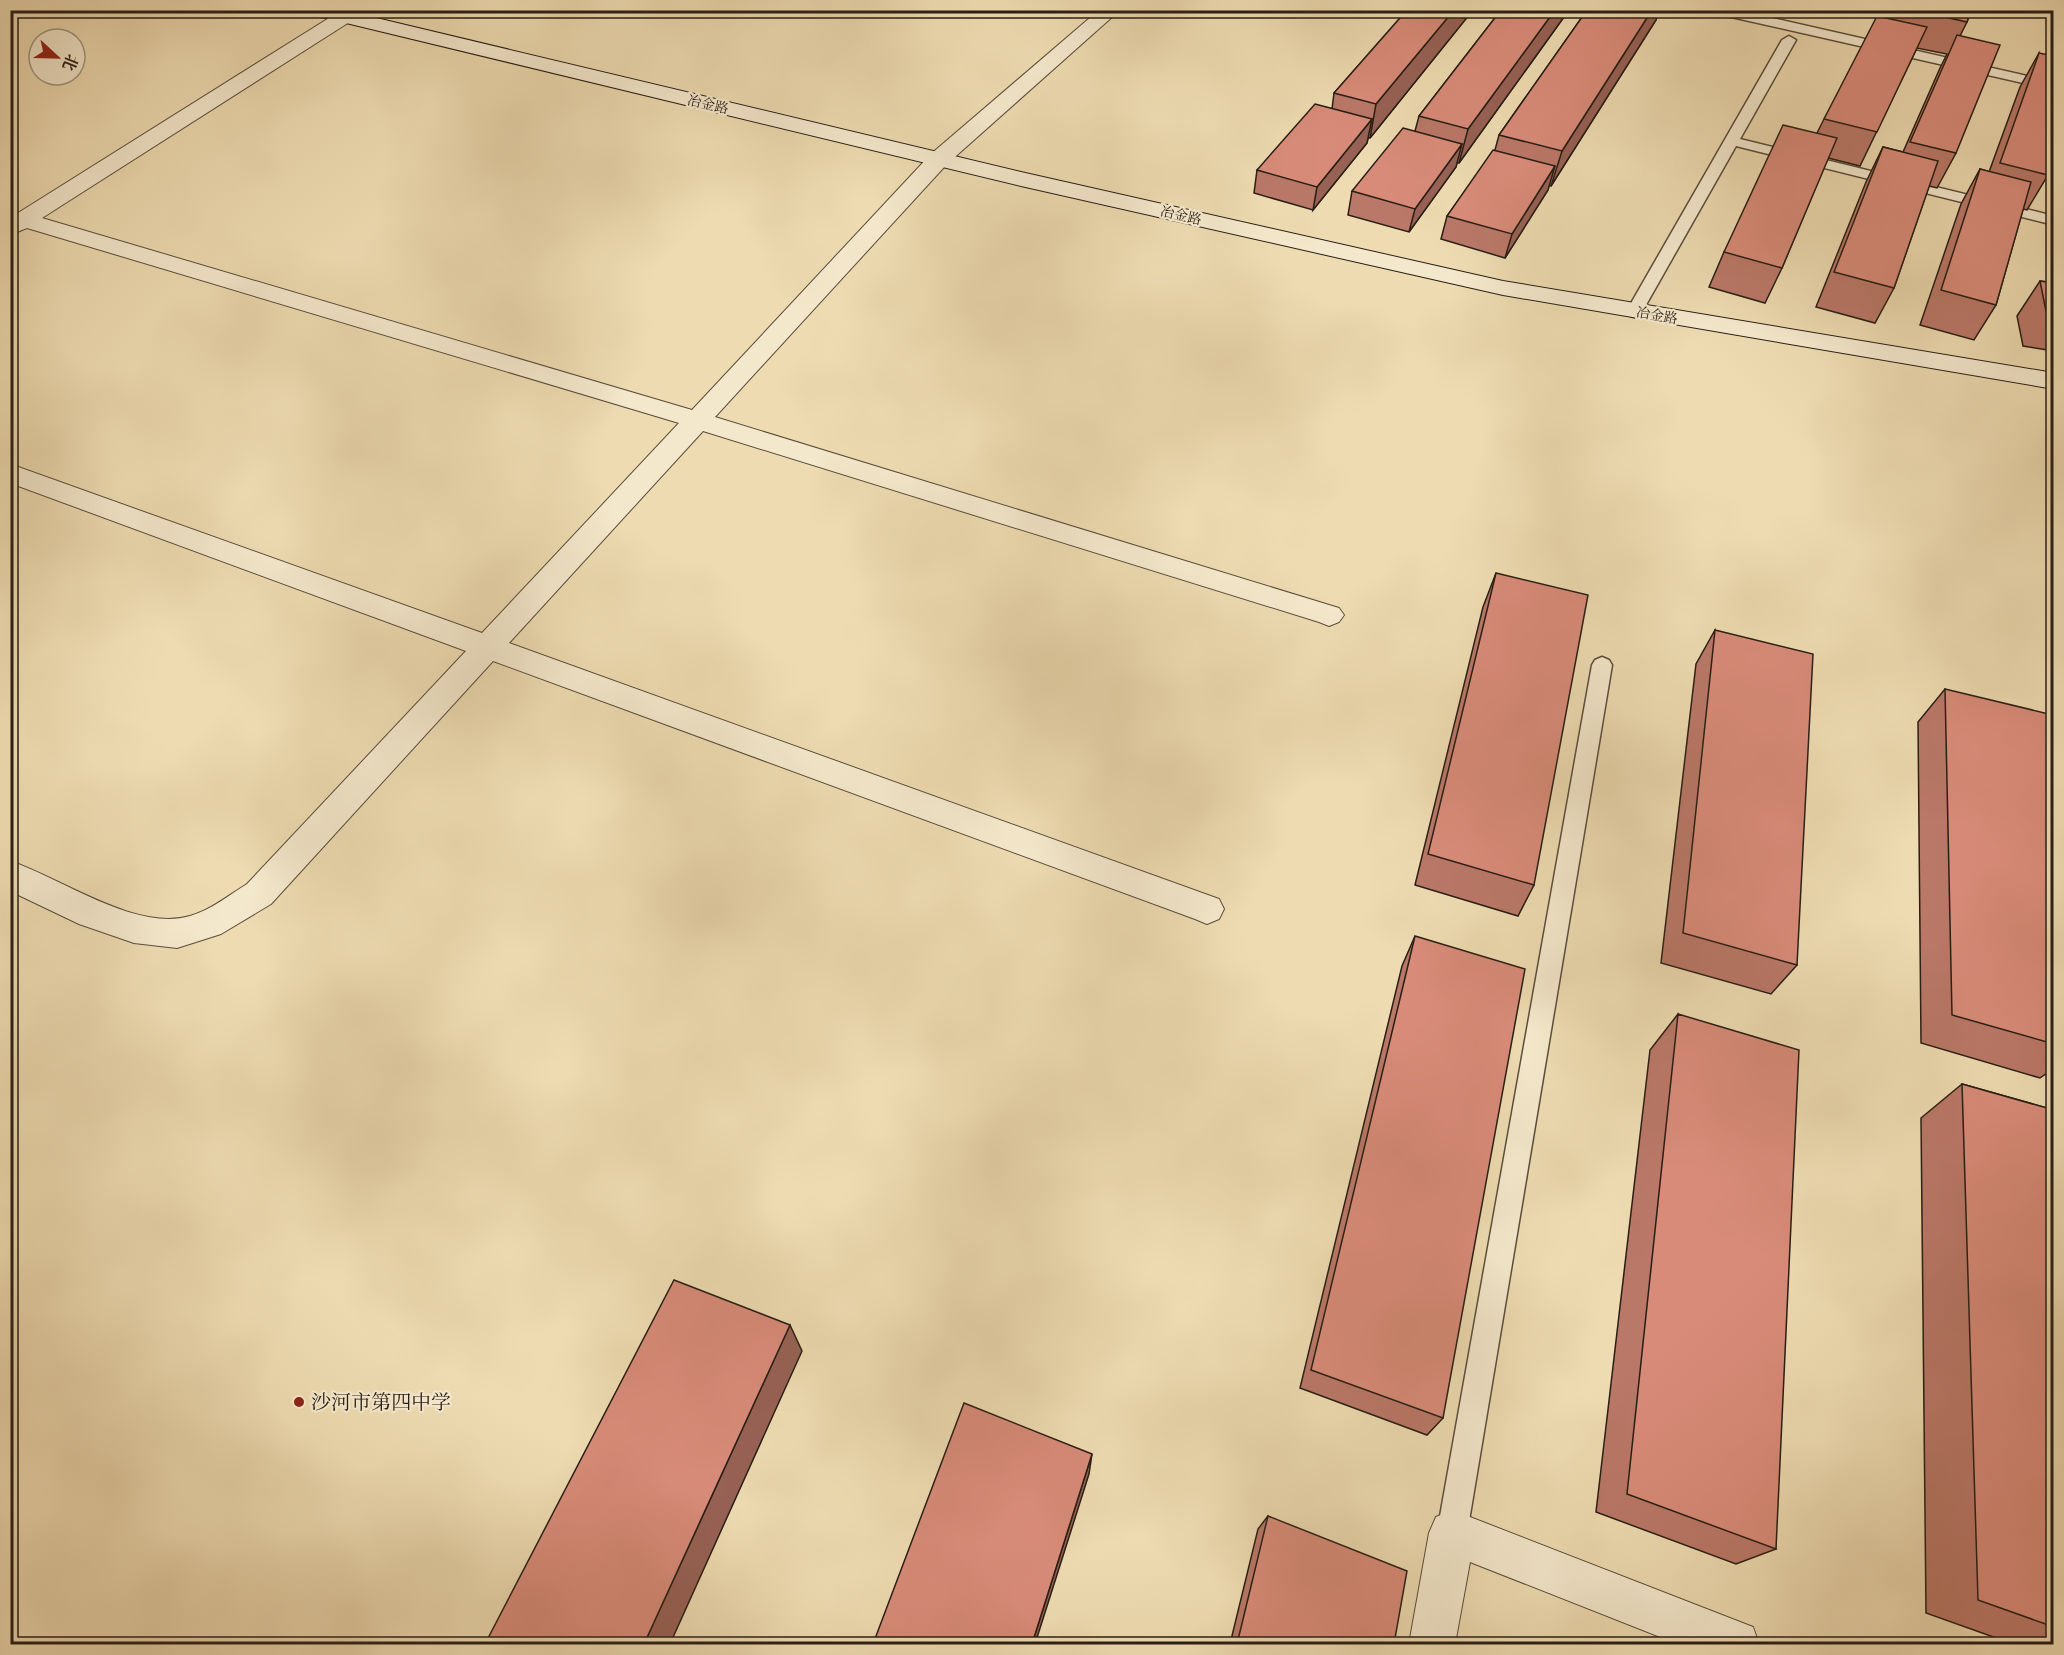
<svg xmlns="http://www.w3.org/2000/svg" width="2064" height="1655" viewBox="0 0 2064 1655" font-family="'IM FELL Great Primer','Noto Serif SC',serif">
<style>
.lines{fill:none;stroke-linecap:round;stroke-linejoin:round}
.lane-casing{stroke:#5a4d3c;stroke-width:3}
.street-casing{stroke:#5a4d3c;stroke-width:2}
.secondary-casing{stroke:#281e15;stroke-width:2}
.lane{fill:#f4e8cc;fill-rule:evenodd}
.street{fill:#f4e8cc;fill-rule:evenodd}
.secondary{fill:#f4e8cc;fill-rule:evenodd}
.wall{fill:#ba7868;stroke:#281e15;stroke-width:1.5}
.shaded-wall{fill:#976155;stroke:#281e15;stroke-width:1.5}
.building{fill:#d88b79;stroke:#281e15;stroke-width:1.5}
.poi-dot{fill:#8f2418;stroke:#f4e8cc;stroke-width:2}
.labels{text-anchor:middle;stroke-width:4.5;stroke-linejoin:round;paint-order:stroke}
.far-street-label{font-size:14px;fill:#281e15;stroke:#f4e8cc}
.near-poi-label{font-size:20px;fill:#281e15;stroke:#f4e8cc;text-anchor:start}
</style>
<rect width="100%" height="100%" fill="#eedbb1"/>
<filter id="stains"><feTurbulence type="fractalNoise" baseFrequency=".00333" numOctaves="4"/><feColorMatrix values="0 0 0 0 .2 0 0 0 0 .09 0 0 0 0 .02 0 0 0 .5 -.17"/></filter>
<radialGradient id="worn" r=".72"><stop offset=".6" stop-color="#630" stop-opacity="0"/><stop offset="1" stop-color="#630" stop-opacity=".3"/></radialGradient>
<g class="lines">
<g class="lane-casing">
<g id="lane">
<polygon points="1712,10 1737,10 2054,82 2054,90 1718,14"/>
<polygon points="1789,36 1796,40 1740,139 2054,216 2054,225 1736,146 1642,312 1634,317 1628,315 1626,312 1782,40"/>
<polygon points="1602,657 1609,660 1612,665 1467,1533 1463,1544 1452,1548 1441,1544 1437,1533 1592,665 1595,660"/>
</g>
</g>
<g class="street-casing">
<g id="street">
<path d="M1099,10H1120L947,164L715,417L1339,608L1344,615L1339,622L1329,626L1319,622L703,431L509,643L1219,899L1224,909L1219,919L1207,924L1195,919L493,661L271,904L221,934L177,948L134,943L79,924L10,891V861C61,878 136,932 190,916C211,910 229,895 247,884L466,651L10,483V464L482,633L679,423L27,228L10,235V218L337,13H351L354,17L351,21L42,218L692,410L931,154Z"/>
<polygon points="1452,1510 1753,1627 1759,1644 1678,1644 1470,1562 1455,1644 1409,1644 1429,1533 1436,1517"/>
</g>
</g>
<g class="secondary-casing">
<polygon id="secondary" points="308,10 343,10 1021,172 1503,281 2054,373 2054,389 1503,295 1021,186 317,16 310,14"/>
</g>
<use href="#lane" class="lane"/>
<use href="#street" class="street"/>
<use href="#secondary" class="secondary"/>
</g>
<g class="wall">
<polygon points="1407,10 1473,10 1370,138 1368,138 1367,143 1313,210 1254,193 1257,170 1332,109 1334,93"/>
<polygon points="1501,10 1569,10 1459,163 1457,163 1456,167 1409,232 1348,215 1352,191 1415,131 1419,116"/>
<polygon points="1587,10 1659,10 1656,20 1551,186 1549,185 1548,190 1505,258 1441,239 1447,216 1495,150 1499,135"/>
<polygon points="1748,10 1782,10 1778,17"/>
<polygon points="1886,10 1971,10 1967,22 1960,36 1956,153 1937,188 1929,186 1894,288 1875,323 1816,307 1866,182 1883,147 1903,152 1940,68 1947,54 1917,48 1860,166 1828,158 1782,268 1765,303 1709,287 1724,252 1817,133 1824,119 1883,17"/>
<polygon points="2039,53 2048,175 2027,210 2023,209 1996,305 1974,340 1920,325 1961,204 1980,169 1989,172 2020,87"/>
<polygon points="2040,281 2054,283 2054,351 2023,346 2017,316"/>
<polygon points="1496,573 1534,885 1518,916 1415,885 1483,607"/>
<polygon points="1715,630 1797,965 1771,994 1661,963 1696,664"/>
<polygon points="1945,689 2054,774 2054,1068 2040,1078 1921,1043 1918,722"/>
<polygon points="1415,936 1443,1418 1427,1435 1300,1388 1402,966"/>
<polygon points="1678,1014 1776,1549 1736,1564 1596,1512 1650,1050"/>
<polygon points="1962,1084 2054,1110 2054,1644 2013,1644 1926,1613 1921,1118"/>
<polygon points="1268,1516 1394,1644 1230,1644 1258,1529"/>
</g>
<g class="shaded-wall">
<polygon points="1454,10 1473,10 1370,138 1376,104"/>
<polygon points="1555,10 1569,10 1459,163 1468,129"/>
<polygon points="1652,10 1659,10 1656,20 1551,186 1562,151"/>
<polygon points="1372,119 1367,143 1313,210 1317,187"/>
<polygon points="1462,144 1456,167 1409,232 1415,209"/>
<polygon points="1555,166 1548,190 1505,258 1512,234"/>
<polygon points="790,1325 802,1351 670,1644 644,1644"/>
<polygon points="1092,1454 1089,1474 1035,1644 1032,1644"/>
</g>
<g class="building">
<polygon points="1407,10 1454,10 1376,104 1334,93"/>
<polygon points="1501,10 1555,10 1468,129 1419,116"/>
<polygon points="1587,10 1652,10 1562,151 1499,135"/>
<polygon points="1914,10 1971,10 1967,22"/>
<polygon points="1877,16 1927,27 1877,132 1824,119"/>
<polygon points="1957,35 2000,45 1956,153 1910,142"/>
<polygon points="2039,53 2054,56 2054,158 2048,175 2000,163"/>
<polygon points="1315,104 1372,119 1317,187 1257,170"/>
<polygon points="1783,125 1837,138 1782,268 1724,252"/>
<polygon points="1403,128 1462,144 1415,209 1352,191"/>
<polygon points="1883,147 1938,161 1894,288 1834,272"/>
<polygon points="1493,150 1555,166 1512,234 1447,216"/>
<polygon points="1980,169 2031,182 1996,305 1941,290"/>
<polygon points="2040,281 2054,283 2054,312 2046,311"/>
<polygon points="1496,573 1588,595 1534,885 1428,854"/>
<polygon points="1715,630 1813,654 1797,965 1683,933"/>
<polygon points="1945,689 2049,714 2054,774 2054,1044 1952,1015"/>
<polygon points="1415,936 1525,969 1443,1418 1311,1370"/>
<polygon points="1678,1014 1799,1050 1776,1549 1627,1494"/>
<polygon points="1962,1084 2054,1110 2054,1627 1978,1600"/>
<polygon points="674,1280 790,1325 644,1644 485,1644"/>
<polygon points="964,1403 1092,1454 1032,1644 873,1644"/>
<polygon points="1268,1516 1407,1571 1394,1644 1237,1644"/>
</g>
<circle class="poi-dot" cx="299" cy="1402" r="6"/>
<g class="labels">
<g class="far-street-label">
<text transform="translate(708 104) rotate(13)" y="5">冶金路</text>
<text transform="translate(1181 215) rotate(13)" y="5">冶金路</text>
<text transform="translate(1657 315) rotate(10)" y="5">冶金路</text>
</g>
<g class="near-poi-label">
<text x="311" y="1409">沙河市第四中学</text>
</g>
</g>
<rect width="2064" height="1655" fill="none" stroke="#eedbb1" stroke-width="36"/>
<rect x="12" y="12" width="2040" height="1631" fill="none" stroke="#281e15" stroke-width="3"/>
<rect x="18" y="18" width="2028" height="1619" fill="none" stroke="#281e15" stroke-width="1.5"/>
<g transform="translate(57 57) rotate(112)"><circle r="28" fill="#f4e8cc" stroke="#a29783" stroke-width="1.5"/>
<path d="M0-4.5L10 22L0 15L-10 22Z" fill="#8f2418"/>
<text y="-9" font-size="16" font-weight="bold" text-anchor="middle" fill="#281e15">北</text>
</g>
<rect width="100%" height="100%" filter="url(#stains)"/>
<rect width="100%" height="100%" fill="url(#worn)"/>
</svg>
